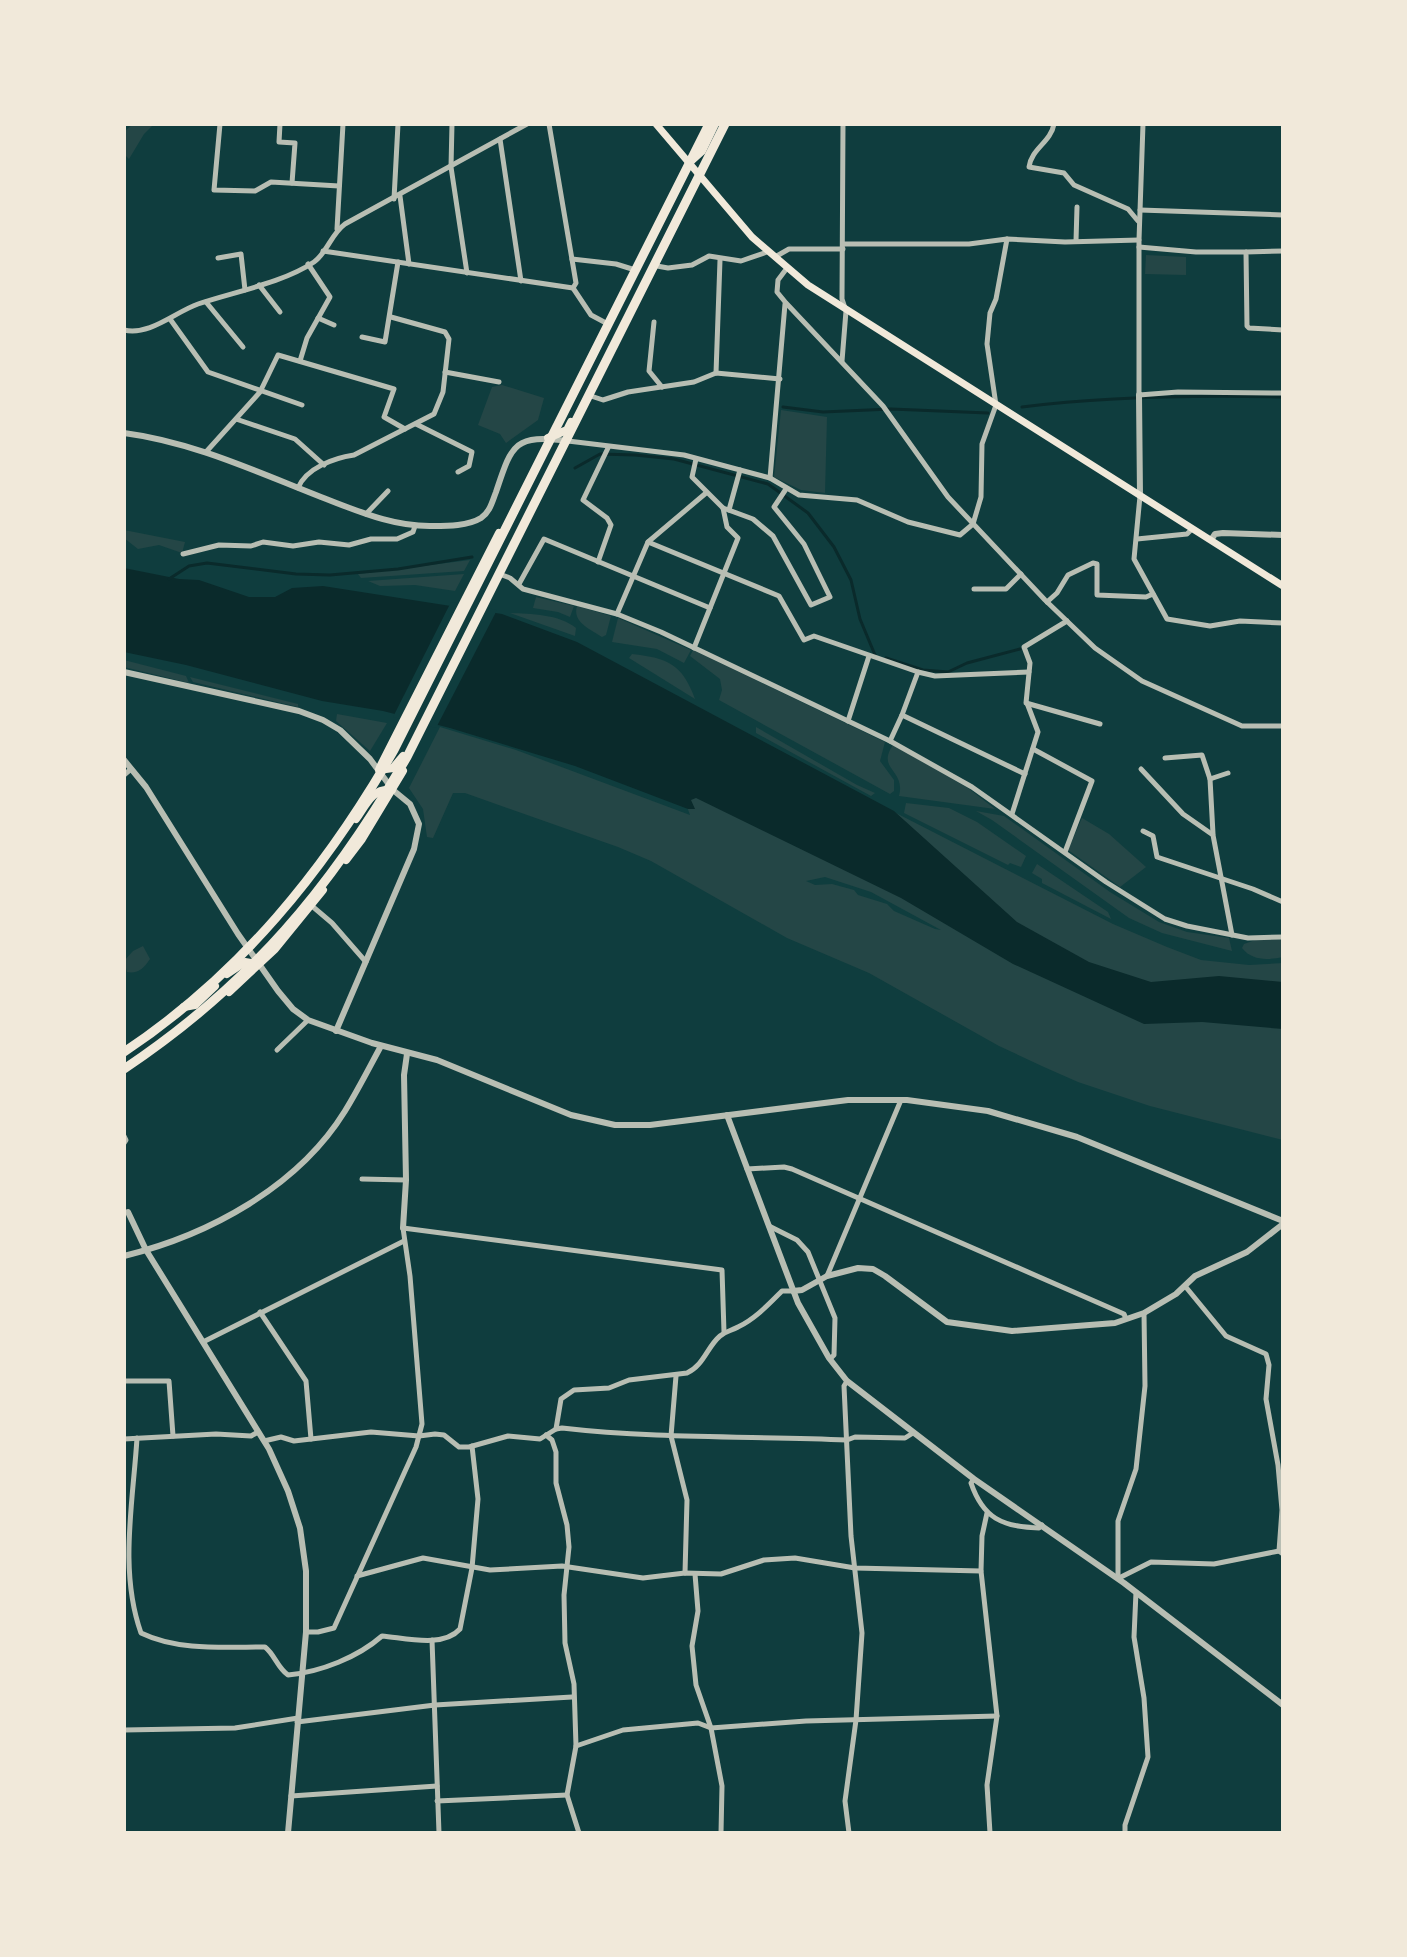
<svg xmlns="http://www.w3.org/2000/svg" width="1407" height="1957" viewBox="0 0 1407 1957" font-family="'PT Sans',sans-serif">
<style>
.green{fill:#244646;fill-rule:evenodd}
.water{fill:#0a2a2b}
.pier{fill:#0f3d3e}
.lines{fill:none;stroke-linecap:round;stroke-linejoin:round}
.stream{stroke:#0a2a2b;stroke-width:3}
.minor{stroke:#b8beb3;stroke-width:5}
.tertiary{stroke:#b8beb3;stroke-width:6}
.secondary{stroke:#f1e9da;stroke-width:7}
.trunk{stroke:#f1e9da;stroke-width:8}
.motorway{stroke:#f1e9da;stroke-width:9}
</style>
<rect width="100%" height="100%" fill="#0f3d3e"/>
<g class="green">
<polygon points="133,124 154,124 144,134 129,159 124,154 124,132"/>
<polygon points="1146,255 1186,257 1186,275 1145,274"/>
<polygon points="502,385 544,398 538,420 506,443 500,434 478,425 492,387"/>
<polygon points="781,410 827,417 825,493 801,490 774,477"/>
<polygon points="124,530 185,542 182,553 159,545 138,549 124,538"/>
<polygon points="470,560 464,571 361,578 358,574"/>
<polygon points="464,574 455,591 415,585 380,586 368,581"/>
<polygon points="536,597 574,606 570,617 558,612 533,608"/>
<path d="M577,606L611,616L606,635L602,637C590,629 572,622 577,606Z"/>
<path d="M510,613C531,614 559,614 576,628L575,636Z"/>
<polygon points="618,618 691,650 684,663 657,649 612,642"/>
<polygon points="693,650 885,742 880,761 894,780 894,791 890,794 719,700 722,690 720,679 690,656"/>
<path d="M632,654C668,658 682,664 695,699L629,658Z"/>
<polygon points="124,660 186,676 189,683 124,667"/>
<polygon points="190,677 298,704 298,707 193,682"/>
<polygon points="337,714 387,723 370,751 336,721"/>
<path d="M440,727L516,750L690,815L686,804L697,794L903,893L985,943L1283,1024V1140L1150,1106L1078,1082L1044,1067L999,1046L869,973L787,938L651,861L618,847L465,793H453L433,838L427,837L423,809L409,788ZM825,877L871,892L941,930L935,929L894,911L887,904L858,895L854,890L832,884L815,885L806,881Z"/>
<polygon points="756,727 857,785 875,793 871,796 756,733"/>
<path d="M893,745L968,788L995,809L899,796C906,769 876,770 893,745Z"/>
<polygon points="906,803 949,808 977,822 1026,856 1021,867 1010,863 1008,865 904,813"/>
<polygon points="976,811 1004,816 1110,892 1159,922 1187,932 1229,938 1232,951 1162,933 1129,918 992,820"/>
<polygon points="894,812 1113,924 1167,947 1201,960 1249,965 1283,963 1283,980 1277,985 1151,986 1090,967 1014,925"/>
<polygon points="1082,818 1109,834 1146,867 1120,887 1068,850"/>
<polygon points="1037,864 1108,912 1111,919 1042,883 1042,879 1032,873"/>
<path d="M1258,939L1283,940V957C1268,960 1252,961 1242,948L1244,944Z"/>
<path d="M143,946L150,959C144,968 138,974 127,972L124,961L133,951Z"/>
</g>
<polygon class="water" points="124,568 179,579 199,580 249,597 275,597 292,588 323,586 502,614 577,642 894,811 1017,922 1089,962 1151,982 1219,976 1283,982 1283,1029 1202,1022 1144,1024 1013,964 901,898 696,798 691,800 695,809 688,809 575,766 450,728 383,711 322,701 186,665 124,652"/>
<polygon class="pier" points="451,602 497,610 436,728 393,717"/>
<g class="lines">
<g class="stream">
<polyline points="783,407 823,412 891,409 988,413"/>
<path d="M1022,407C1109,396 1196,395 1283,397"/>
<polyline points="575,468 600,454 635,455 674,459 768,484 808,513 834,547 851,580 860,619 875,655"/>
<polyline points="169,579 189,566 207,563 296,574 330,575 398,569 472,557"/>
<polyline points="886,658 923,670 948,672 967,663 1020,649"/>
</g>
<g class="minor">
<polyline points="220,124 214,190 255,191 271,182 339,186"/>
<polyline points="280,124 279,142 295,143 292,183"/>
<polyline points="452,124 451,167 467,273"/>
<polyline points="549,124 576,283 573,288 591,315 606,323"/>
<path d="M1054,124C1051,142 1031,149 1029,167L1064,173L1074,185L1128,209L1138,221"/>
<polyline points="1143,124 1139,240 1139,395 1178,392 1283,393"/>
<polyline points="500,139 521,281"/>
<polyline points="400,196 409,264"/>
<polyline points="394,199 398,124"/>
<polyline points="1140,210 1283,215"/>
<polyline points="337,229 343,124"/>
<polyline points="1076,241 1077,207"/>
<polyline points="844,244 969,244 1007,239 1065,242 1139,240"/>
<polyline points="1139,247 1196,252 1246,252"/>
<polyline points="323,251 573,288"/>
<polyline points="1283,251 1246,252 1247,326 1249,328 1283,330"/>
<polyline points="775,257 789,249 843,249"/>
<polyline points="218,258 241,254 245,290"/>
<polyline points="572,259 616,264 632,269"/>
<polyline points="657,266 668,268 692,265 709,256 741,261 767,252"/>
<polyline points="787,268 778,280 777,292 786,303 883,406 948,497 1045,600 1095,648 1142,681 1242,726 1283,726"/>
<polyline points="259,285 280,312"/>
<polyline points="206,302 243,347"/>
<polyline points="318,318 334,325"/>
<polyline points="170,319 208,372 302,405"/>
<polyline points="654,322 649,371 662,387"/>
<path d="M124,330C150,336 175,312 198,304C233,292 283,283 314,262C327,253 331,234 345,224L527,124"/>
<polyline points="362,337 385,342 398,262"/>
<polyline points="300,361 307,338 330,297 308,264"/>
<polyline points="842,361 846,311 842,299 843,124"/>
<polyline points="445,372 499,382"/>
<polyline points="716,373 720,260"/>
<polyline points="591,396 603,400 628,392 694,382 716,373 780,379"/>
<polyline points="236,419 295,439 324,465"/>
<polyline points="416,424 472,452 469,466 458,472"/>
<polyline points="568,441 684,455 770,478 799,495 857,500 908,522 960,535 973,524 981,497 982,444 996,405 987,344 990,313 996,299 1007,239"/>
<polyline points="206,452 260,392 278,355 394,389 384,417 405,429"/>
<polyline points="696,459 692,477 723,508 753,519 773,536 811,605 830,597 804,544 774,507 786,489"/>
<polyline points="770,478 785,304"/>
<path d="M298,488C306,468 334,458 354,455L434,414L443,392L449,339L445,332L391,317"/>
<polyline points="1140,496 1134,559 1167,619 1210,626 1240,621 1283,623"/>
<polyline points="729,510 740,470"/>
<polyline points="366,514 388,491"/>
<polyline points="1137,539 1187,534 1192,529"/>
<polyline points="648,542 779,596 804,640 814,636 918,672"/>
<polyline points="183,554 219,545 251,546 263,542 293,546 319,542 349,545 371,539 397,539 413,532 415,526"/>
<polyline points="598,562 611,525 607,518 583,500 608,448"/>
<polyline points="502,575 510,578 523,589 617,614 661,632 890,741 972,787 1106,882 1165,919 1187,926 1248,938 1283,937"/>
<polyline points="519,584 544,539 710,608"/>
<polyline points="974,589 1006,589 1021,574"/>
<polyline points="1047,602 1057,593 1068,575 1093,563 1097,564 1097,595 1146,597 1153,594"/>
<polyline points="617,614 648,542 706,493"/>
<polyline points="1067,621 1024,647 1030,663 1026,703 1100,724"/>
<polyline points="694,648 738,538 727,527 723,508"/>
<polyline points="902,715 918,672 935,676 1029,672"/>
<polyline points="848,721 869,656"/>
<polyline points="890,741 902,715 1025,774"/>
<polyline points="1033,749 1092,781 1065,852"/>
<polyline points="1165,758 1202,755 1210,779 1213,834"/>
<polyline points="1141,769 1183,814 1213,835 1232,935"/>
<polyline points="124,775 131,769"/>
<polyline points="1210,779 1228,773"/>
<polyline points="1012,814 1038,732 1027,703"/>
<polyline points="1143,831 1153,836 1157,857 1253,889 1283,902"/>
<polyline points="312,906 332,923 366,962"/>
<polyline points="277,1050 308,1020"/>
<polyline points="124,1136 126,1140 124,1143"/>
<polyline points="747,1169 784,1167 792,1169 1124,1314 1126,1319"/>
<polyline points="362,1179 406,1180"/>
<polyline points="769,1226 797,1240 808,1252 835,1318 834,1355 830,1359"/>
<polyline points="827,1276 901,1100"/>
<polyline points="1185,1286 1226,1336 1266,1354 1269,1365 1266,1399 1278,1465 1282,1510 1279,1551"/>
<polyline points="260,1312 306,1381 311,1439"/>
<polyline points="203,1342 404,1241"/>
<polyline points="676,1376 671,1436 687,1500 685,1573"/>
<polyline points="124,1381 169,1381 173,1436"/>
<polyline points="847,1381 844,1386 851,1536 862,1633 856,1720 845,1801 849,1833"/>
<path d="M556,1429L561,1399L574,1390L609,1388L629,1380L687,1373C704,1365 707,1347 720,1336C726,1331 731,1331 738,1327C755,1319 769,1304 782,1291H793"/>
<polyline points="546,1435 552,1440 556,1452 556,1483 567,1525 569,1547 564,1595 565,1643 574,1684 576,1746 567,1795 579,1833"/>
<path d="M137,1438C133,1503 119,1571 141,1633C178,1651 224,1647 265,1647C275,1655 277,1667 288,1675C321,1672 358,1657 382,1636C406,1638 443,1648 460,1629L472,1568L478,1499L472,1446"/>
<polyline points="124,1439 216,1434 251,1436 258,1432"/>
<path d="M264,1441L281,1437L294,1441L371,1432L419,1436L435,1434L444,1435L459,1447H469L508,1436L540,1439L556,1429L562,1428C656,1439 752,1436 847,1440L855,1437L905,1438L913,1433"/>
<path d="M974,1479L971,1483C983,1518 1002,1527 1039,1528L1042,1525"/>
<polyline points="987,1513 982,1536 981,1571 997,1716 987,1785 990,1833"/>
<polyline points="695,1574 698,1611 692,1646 696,1685 711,1728 722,1786 721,1833"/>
<polyline points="357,1576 423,1558 490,1570 562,1566 643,1578 685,1573 721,1574 764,1560 795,1558 855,1568 981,1571"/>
<polyline points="1118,1578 1118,1521 1136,1469 1145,1386 1144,1313"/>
<polyline points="1119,1578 1151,1562 1214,1564 1279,1551 1283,1554"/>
<polyline points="306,1632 318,1632 334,1628 416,1447 422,1424 410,1276 403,1228 722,1270 724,1332"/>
<polyline points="432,1640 439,1833"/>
<polyline points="297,1722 435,1705 572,1697"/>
<polyline points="124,1730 235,1728 298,1718"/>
<polyline points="576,1746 623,1730 698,1723 711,1728 806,1721 997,1716"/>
<polyline points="291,1796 437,1786"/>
<polyline points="437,1801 567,1795"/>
<polyline points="1125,1833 1125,1825 1148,1757 1144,1698 1134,1637 1136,1592"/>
</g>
<g class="tertiary">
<polyline points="1139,395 1140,496"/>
<path d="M124,433C193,442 257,472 321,497C358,511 393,527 433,526C448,526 468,526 481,518C490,512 492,502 496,492C512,444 514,434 568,441"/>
<polyline points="1211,540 1215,534 1223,533 1283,535"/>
<polyline points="124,672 299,711 323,720 340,730 370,759 393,790 410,804 419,824 414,849 336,1031"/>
<polyline points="124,760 146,787 238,934 278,991 293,1009 308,1020 372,1043 437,1060 571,1115 615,1125 650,1125 848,1100 907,1100 988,1111 1077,1137 1283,1221"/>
<polyline points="727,1115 798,1303 829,1358 847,1381 974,1479 1124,1583 1283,1705"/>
<polyline points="128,1212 146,1250 269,1449 288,1491 300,1528 306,1571 306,1632 288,1833"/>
<polyline points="403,1228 406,1180 404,1075 407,1054"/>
<path d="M124,1256C209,1235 298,1187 345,1111C358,1090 369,1068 381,1046"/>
<polyline points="793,1291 802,1290 827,1276 858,1268 873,1269 885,1276 947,1322 1012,1331 1115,1323 1144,1313 1176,1294 1195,1276 1247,1252 1283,1224"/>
</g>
<polyline class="secondary" points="656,124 752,237 808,285 1283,586"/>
<g class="trunk">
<polyline points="692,160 702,151 715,124"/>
<polyline points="548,438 567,430 571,422"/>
<polyline points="380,767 499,533"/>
<polyline points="379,770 393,768 403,756"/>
<path d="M356,819C366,805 373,787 392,790"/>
<polyline points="346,860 362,839 403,771"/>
<polyline points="227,974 245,962 258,964"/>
<polyline points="229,992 275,949 323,890"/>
<polyline points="184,1007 195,1005 215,986"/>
</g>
<g class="motorway">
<path d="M124,1052C240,975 325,870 394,750L709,124"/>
<path d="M124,1069C251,984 331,888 407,757L725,124"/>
</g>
</g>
<rect width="1407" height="1957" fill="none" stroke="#f1e9da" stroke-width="252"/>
</svg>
